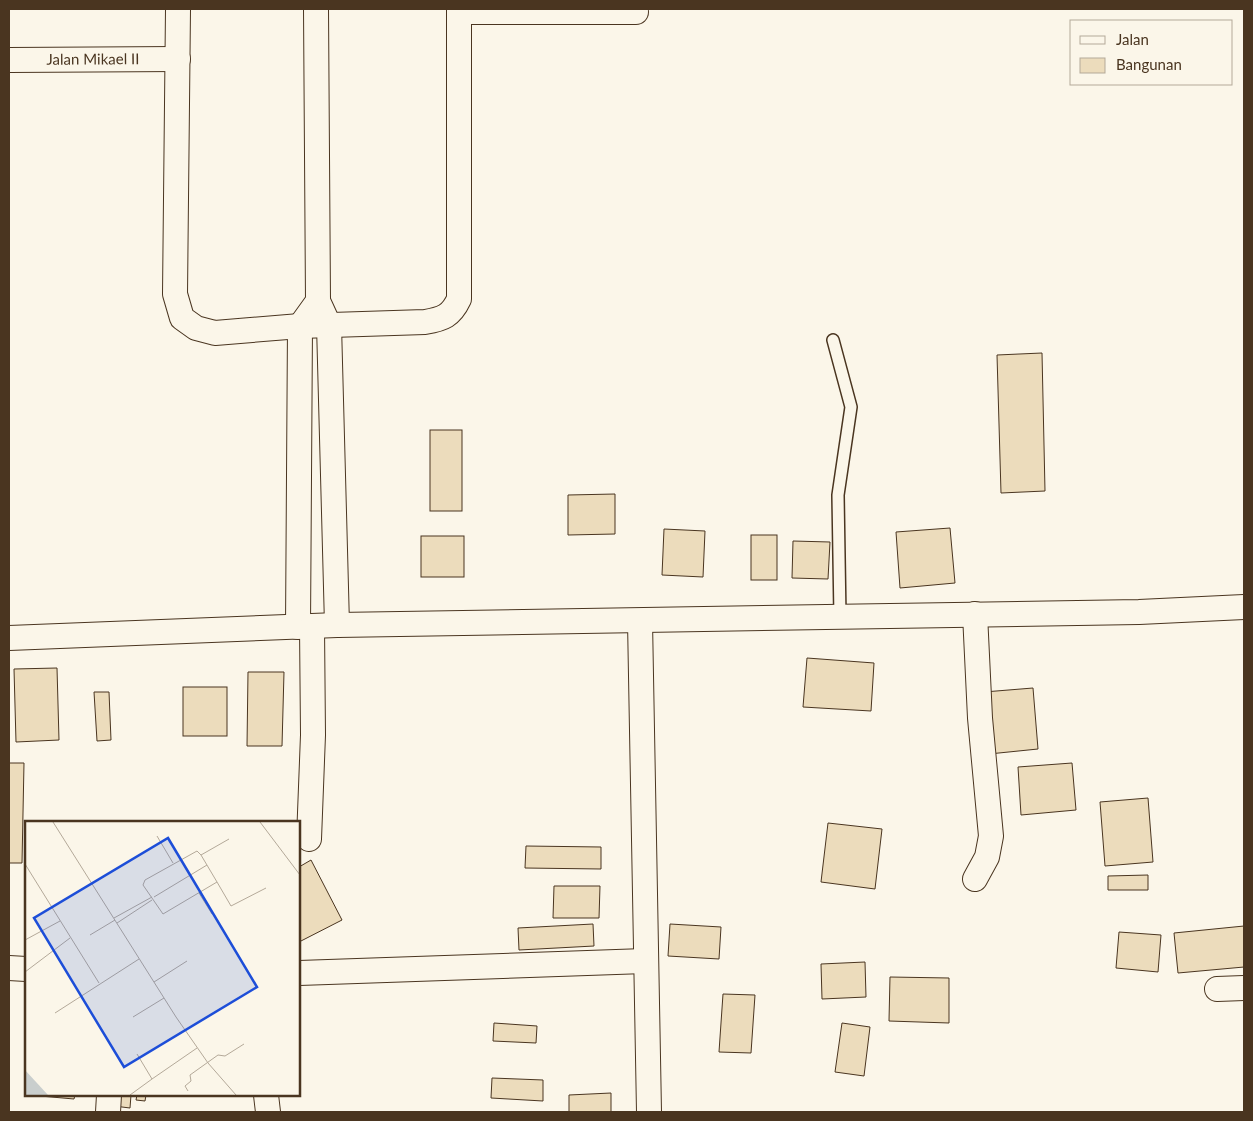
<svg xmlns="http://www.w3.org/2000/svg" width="1253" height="1121" viewBox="0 0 1253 1121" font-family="Lato,sans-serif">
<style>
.building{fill:#ecdcbc;stroke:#4a3520}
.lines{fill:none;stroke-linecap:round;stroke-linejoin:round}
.lane-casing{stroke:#4a3520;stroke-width:14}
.street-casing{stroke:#4a3520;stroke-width:26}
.lane{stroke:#fbf6e9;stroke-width:11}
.street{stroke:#fbf6e9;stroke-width:24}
.labels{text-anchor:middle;stroke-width:4;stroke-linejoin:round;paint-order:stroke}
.street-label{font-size:15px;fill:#4a3520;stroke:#fbf6e9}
.inset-road{fill:none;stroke:#b4a999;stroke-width:1}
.view{fill:#1d4ed8;fill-opacity:0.15;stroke:#1d4ed8;stroke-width:2.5}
.inset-edge{fill:none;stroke:#4a3520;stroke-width:2.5}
</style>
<rect width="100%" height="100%" fill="#fbf6e9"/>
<g class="building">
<polygon points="1042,353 1045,491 1001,493 997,355"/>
<rect x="430" y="430" width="32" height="81"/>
<polygon points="615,494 615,534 568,535 568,495"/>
<polygon points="950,528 955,583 900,588 896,532"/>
<polygon points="664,529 705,531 703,577 662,575"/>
<rect x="751" y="535" width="26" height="45"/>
<rect x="421" y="536" width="43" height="41"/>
<polygon points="793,541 830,542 828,579 792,578"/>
<polygon points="807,658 874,663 871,711 803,707"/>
<polygon points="57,668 59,740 16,742 14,669"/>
<polygon points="248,672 284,672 282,746 247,746"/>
<rect x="183" y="687" width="44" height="49"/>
<polygon points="1033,688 1038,749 989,754 984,692"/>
<polygon points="94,692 109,692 111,740 97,741"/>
<polygon points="9,763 24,763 22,863 9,863"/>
<polygon points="1072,763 1076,810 1021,815 1018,767"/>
<polygon points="1148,798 1153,862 1105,866 1100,802"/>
<polygon points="828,823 882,829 875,889 821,882"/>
<polygon points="526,846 601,847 601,869 525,868"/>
<polygon points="311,860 342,920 299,942 299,867"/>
<polygon points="1148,875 1148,890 1108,890 1108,876"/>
<polygon points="554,886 600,886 599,918 553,918"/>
<polygon points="593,924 594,946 519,950 518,928"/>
<polygon points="670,924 721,927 719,959 668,956"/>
<polygon points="1244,926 1244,967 1178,973 1174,933"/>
<polygon points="1119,932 1161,935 1158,972 1116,968"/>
<polygon points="865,962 866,997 822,999 821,964"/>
<polygon points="890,977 949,978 949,1023 889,1021"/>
<polygon points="723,994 755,995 751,1053 719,1052"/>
<polygon points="494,1023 537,1026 536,1043 493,1041"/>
<polygon points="842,1023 870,1027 864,1076 835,1072"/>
<polygon points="492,1078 543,1080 543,1101 491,1098"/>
<polygon points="611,1093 611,1112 569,1112 569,1095"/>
<polygon points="29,1095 75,1095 74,1099"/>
<polygon points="115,1095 131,1095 130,1108 114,1106"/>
<polygon points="137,1095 146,1095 145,1101 136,1100"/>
</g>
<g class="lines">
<g class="lane-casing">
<polyline id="lane" points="833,340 851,407 838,495 840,617"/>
</g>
<g class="street-casing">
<g id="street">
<path d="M178,9L175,294L182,318L196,328L215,333L300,326L425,322C443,319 451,316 459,299V9"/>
<polyline points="316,9 318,301"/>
<polyline points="459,12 636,12"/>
<path id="s1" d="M9,60L178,59"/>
<polyline points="640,621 649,1112"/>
<polyline points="298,627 300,326 318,301 329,325 337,625"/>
<polyline points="9,638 337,625 1139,612 1244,607"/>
<polyline points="309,839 313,735 312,627"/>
<polyline points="975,879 987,857 991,836 980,718 975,614"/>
<polyline points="9,968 26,969"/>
<polyline points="299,973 645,961"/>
<polyline points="1217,989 1244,988"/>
<polyline points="266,1095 268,1112"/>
<polyline points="108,1112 109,1095"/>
</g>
</g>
<use href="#lane" class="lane"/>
<use href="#street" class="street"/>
</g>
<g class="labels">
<g class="street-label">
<text dy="5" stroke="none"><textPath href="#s1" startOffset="84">Jalan Mikael II</textPath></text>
</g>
</g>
<g transform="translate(25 821)">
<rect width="275" height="275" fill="#fbf6e9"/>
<path d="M0,249L23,274H0Z" fill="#c9cecd"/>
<path class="inset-road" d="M28,1L151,196L183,242L211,274M235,1L275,54M132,15L148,42M176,34L204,18M0,43L74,162M192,61L138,93L118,64L120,59L172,30L176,34L192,61L206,85L241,67M174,72L187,93M129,76L182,44M89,97L127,76M92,102L127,79M65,114L90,99M0,119L35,100M0,151L45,117M129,161L162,140M30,192L114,138M108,196L139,177M127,258L172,227M163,270L160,265L166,260L165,254L193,234L200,235L219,223M105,274L127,258L112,233"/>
<path class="view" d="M143,17L232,166L99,246L9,97Z"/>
<rect width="275" height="275" class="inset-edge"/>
</g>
<rect width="1253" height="1121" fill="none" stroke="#4a3520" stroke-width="20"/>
<rect x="1070" y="20" width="162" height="65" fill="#fbf6e9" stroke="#b4a999"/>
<rect x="1080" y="36" width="25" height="8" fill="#fbf6e9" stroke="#b4a999"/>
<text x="1116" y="45" font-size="15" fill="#4a3520">Jalan</text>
<rect x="1080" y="58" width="25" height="15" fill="#ecdcbc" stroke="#b4a999"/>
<text x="1116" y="70" font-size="15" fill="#4a3520">Bangunan</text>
</svg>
